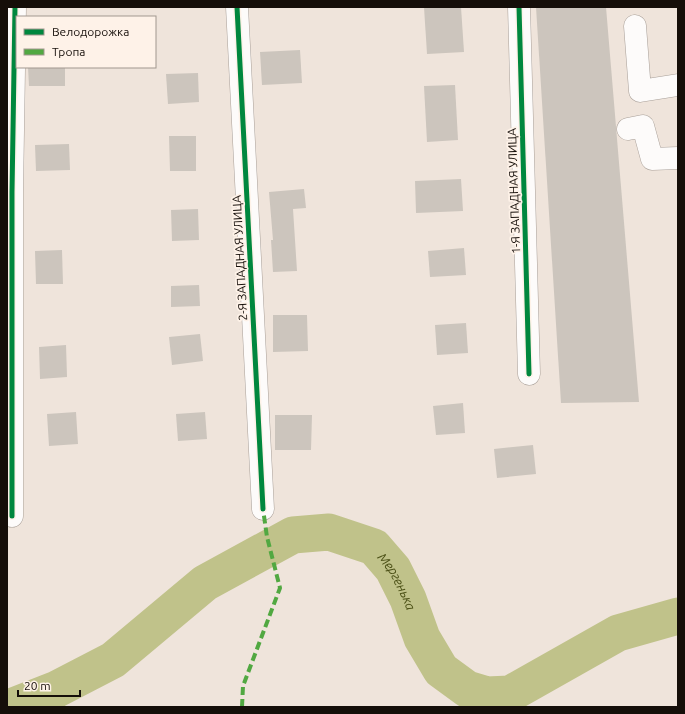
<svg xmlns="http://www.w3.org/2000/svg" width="685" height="714" viewBox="0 0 685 714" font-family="Ubuntu,sans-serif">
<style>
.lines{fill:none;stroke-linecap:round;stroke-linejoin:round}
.river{stroke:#c0c28a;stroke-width:37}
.building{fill:#ccc5bd}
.minor-casing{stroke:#a89f98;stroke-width:23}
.minor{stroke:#fdfbfa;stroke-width:22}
.quiet{stroke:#51a841;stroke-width:4;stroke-dasharray:8 4;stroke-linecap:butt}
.cycleway-casing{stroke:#fef2e8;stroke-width:8}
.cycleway{stroke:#00873e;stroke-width:5}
.labels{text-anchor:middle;stroke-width:3.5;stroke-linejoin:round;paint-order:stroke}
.street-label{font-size:12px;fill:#150e09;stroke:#fef2e8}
.water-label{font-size:13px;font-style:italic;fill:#4a4f15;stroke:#fef2e8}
</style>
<rect width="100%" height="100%" fill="#efe4db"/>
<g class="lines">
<path class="river" id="s1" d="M11,707L57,689L113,660L205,583L293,535L329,532L374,547L393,569L408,599L422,638L441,670L467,689L487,695L510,694L618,633L678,616"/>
</g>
<g class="building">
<polygon points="424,7 461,7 464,52 427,54"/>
<polygon points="536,7 606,7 639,402 561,403"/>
<polygon points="300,50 302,83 262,85 260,52"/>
<polygon points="28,67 65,67 65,86 29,86"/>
<polygon points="198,73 199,102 168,104 166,74"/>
<polygon points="455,85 458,140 427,142 424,86"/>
<polygon points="169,136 196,136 196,171 170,171"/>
<polygon points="69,144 70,170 36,171 35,145"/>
<polygon points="461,179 463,211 416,213 415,181"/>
<polygon points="304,189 306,208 293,209 297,271 273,272 271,240 273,240 269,192"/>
<polygon points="198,209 199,240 172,241 171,210"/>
<polygon points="464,248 466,275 430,277 428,251"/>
<polygon points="62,250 63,284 36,284 35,251"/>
<polygon points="199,285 200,306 171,307 171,286"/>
<polygon points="273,315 307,315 308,351 273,352"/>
<polygon points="466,323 468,353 437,355 435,325"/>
<polygon points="200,334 203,361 172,365 169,337"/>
<polygon points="66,345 67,377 40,379 39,347"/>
<polygon points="463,403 465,433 436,435 433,406"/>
<polygon points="76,412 78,444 49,446 47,414"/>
<polygon points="205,412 207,439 178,441 176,414"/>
<polygon points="275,415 312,415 311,450 275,450"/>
<polygon points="533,445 536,474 497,478 494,449"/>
</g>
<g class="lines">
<g class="minor-casing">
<g id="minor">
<polyline points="237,7 263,509"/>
<polyline points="519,7 529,374"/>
<polyline points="635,26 640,91 678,85"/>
<polyline points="628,129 643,126 652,159 678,158"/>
<polyline points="12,516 12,192 15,7"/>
</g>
</g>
<use href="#minor" class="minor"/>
<polyline class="quiet" points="242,707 243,686 280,588 267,537 263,509"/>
<g class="cycleway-casing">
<g id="cycleway">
<polyline points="237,7 263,509"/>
<polyline points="519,7 529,374"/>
<polyline points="12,516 12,192 15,7"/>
</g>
</g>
<use href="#cycleway" class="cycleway"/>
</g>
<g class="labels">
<g class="street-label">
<text transform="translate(514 191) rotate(-92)" y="4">1-Я ЗАПАДНАЯ УЛИЦА</text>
<text transform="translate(240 258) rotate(-93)" y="4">2-Я ЗАПАДНАЯ УЛИЦА</text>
</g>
<g class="water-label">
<text dy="5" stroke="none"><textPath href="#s1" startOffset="458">Мергенька</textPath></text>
</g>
</g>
<rect width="685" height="714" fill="none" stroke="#150e09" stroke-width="16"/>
<rect x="16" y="16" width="140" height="52" fill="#fef2e8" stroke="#a1978f"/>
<rect x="24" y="29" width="20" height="6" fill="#00873e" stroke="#a1978f"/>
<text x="52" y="36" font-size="12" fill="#150e09">Велодорожка</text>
<rect x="24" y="49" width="20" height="6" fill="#51a841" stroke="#a1978f"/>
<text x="52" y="56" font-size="12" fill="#150e09">Тропа</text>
<path d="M18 690v6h62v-6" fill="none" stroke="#150e09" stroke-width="2"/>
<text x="24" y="690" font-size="12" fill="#150e09" stroke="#fef2e8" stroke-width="3" paint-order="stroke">20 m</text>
</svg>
